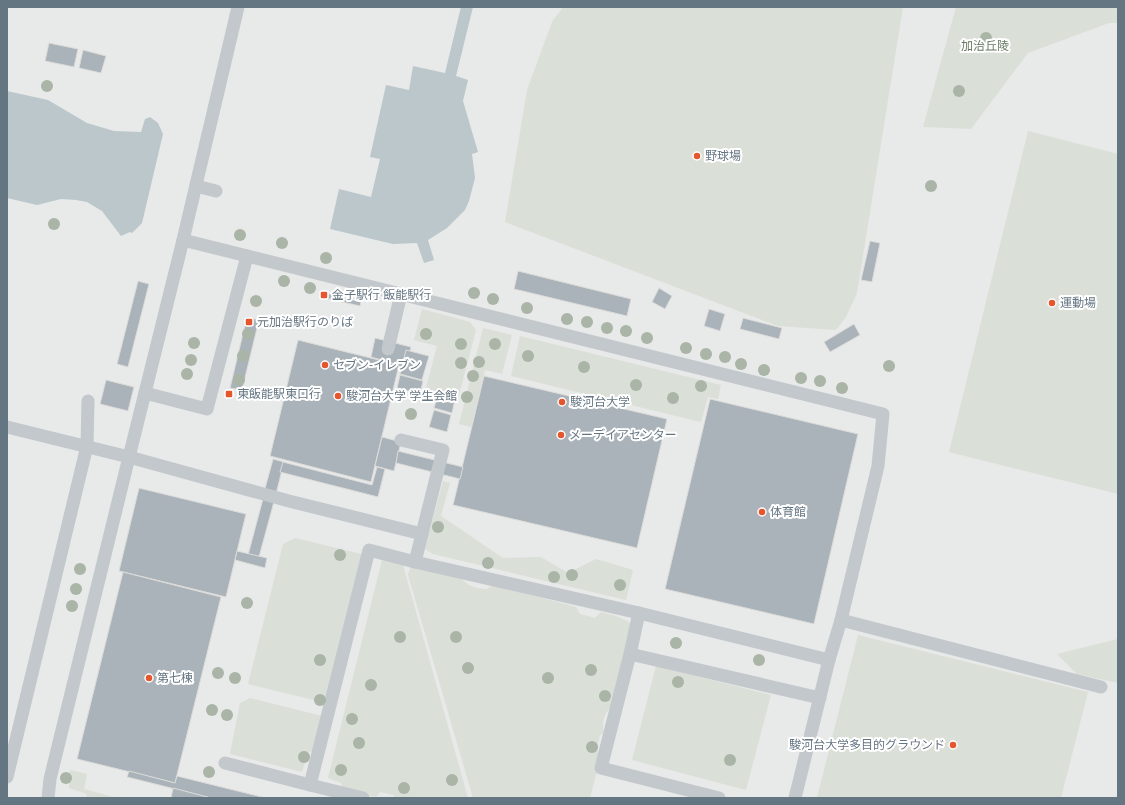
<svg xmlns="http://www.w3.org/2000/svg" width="1125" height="805" viewBox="0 0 1125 805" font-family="Helvetica,'Noto Sans JP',sans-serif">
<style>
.built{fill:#e8e9e9}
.green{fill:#dadfd7}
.water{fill:#bbc7cb}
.building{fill:#aab3b9;stroke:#dcdcda}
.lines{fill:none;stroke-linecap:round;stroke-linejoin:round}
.service{stroke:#c3c8cc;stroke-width:13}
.tree{fill:#aab4a7}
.poi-dot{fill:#e4572e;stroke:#fff;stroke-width:1.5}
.labels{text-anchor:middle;stroke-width:4;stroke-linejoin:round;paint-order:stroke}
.park-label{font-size:12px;fill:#687a64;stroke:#fff}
.poi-label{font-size:12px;fill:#657683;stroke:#fff;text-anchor:start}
</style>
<rect width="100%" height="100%" fill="#fafaf8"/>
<rect class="built" x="7" y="7" width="1111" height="791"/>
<g class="green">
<polygon points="563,7 903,7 857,293 846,317 836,330 778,326 505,222 527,90 552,22"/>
<polygon points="956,7 1118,7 1118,23 1109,23 1028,53 971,129 923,127"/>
<polygon points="1028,131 1118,154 1118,494 949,452"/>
<polygon points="422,309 470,322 476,330 459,395 437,389 433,402 423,399 437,346 414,340"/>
<polygon points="483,328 512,335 502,374 485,370 471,427 459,424"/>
<polygon points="520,336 721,385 718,399 708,397 701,422 511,376"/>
<polygon points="443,481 450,483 441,516 503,558 541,557 568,573 596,559 633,570 626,600 433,554 425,549"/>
<polygon points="295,538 361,554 363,560 326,703 248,684 283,544"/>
<polygon points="382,560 403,565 468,798 394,798 394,795 380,792 376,797 344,790 341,783 328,778"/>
<path d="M411,565L461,579L469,585L477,588L486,589L494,585L576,607L580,614L595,618L601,612C612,615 622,617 631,624L613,704C608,710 603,716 603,725C603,728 604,730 603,734L600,735L597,748L600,760L590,798H473L408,575Z"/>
<polygon points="858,635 1088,692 1061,798 817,798"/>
<polygon points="1118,639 1118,683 1077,674 1057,654"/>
<polygon points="656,666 771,695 746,790 632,760"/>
<polygon points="250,698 322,716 314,750 308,753 302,772 230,754 240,703"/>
<polygon points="70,770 87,774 84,789 117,798 86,798 87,794 69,788"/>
</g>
<g class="water">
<polygon points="461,7 473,7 456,76 468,80 463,101 478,152 472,154 475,178 469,201 465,210 447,228 428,240 434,260 424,263 417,243 393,244 330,229 339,189 371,197 380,159 370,157 386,85 409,90 413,66 445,73"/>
<polygon points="7,91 48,100 87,123 114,131 141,132 145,119 150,117 158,123 163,134 142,223 132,233 130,232 121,236 102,211 87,202 76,200 61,199 37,205 7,198"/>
</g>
<g class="building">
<polygon points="49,43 78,49 74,67 45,61"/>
<polygon points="83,50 106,56 101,73 79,68"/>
<polygon points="870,241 880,243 872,282 861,280"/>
<polygon points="518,271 631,299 627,316 514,289"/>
<polygon points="138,281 149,284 128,367 117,364"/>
<polygon points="659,288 672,296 665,309 652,302"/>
<polygon points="326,293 361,302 360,306 325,298"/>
<polygon points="709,309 725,314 720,331 704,326"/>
<polygon points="247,317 259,320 242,390 230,388"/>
<polygon points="743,318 782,328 779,339 740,329"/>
<polygon points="854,324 860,335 830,352 824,342"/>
<polygon points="375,338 411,347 406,368 398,366 399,365 371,357"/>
<polygon points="298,340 399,365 371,482 270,456"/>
<polygon points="406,350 429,356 422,380 400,374"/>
<polygon points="400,375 423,381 420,394 397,388"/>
<polygon points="484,376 667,419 637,548 453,505"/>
<polygon points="106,380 134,387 128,411 100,404"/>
<polygon points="439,391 456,395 452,413 434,408"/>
<polygon points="710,399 858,434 814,624 665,589"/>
<polygon points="434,410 451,415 447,432 429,427"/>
<polygon points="382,437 401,442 394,471 375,466"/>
<polygon points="398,451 463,467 460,479 396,463"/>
<polygon points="273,459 284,462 275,498 263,496"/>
<polygon points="283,462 372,485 377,467 385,469 378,497 280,472"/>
<polygon points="139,488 246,514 226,597 119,571"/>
<polygon points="264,495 275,498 259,557 248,555"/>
<polygon points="237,551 267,558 265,568 235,560"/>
<polygon points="123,572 221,597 175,783 77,759"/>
<polygon points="129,771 175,783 177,776 266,798 211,798 127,777"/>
<polygon points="173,788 211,798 171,798"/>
</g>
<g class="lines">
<g class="service">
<polyline points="238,7 183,240 129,457 289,501 422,534"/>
<polyline points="196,186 216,191"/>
<polyline points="183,240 883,414 878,466 841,620 829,660 795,798"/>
<polyline points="388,349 401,294"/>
<polyline points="145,393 207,409 247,256"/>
<polyline points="7,427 129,457 50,779 48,798"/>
<polyline points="401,440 443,450 415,562"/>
<polyline points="841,620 1101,687"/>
<polyline points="630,654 820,698"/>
<polyline points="225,763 310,785"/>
<polyline points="7,777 87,446 88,401"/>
<polyline points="363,798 310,785 369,550 415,562 639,613"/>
<polyline points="719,798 601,768 630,654 639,613 829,660"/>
</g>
</g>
<g class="tree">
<circle cx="986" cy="38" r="6"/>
<circle cx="47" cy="86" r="6"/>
<circle cx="959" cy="91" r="6"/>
<circle cx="931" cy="186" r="6"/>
<circle cx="54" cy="224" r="6"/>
<circle cx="240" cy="235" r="6"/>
<circle cx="282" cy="243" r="6"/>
<circle cx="326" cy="258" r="6"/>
<circle cx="284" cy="281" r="6"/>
<circle cx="310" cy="288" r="6"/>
<circle cx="474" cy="293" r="6"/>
<circle cx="493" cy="299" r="6"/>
<circle cx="256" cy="301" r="6"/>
<circle cx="527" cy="308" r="6"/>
<circle cx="567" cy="319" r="6"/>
<circle cx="587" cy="322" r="6"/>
<circle cx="607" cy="328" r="6"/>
<circle cx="626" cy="331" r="6"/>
<circle cx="248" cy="334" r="6"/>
<circle cx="426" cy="334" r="6"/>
<circle cx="647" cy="338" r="6"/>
<circle cx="194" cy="343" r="6"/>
<circle cx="461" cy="344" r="6"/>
<circle cx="495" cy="344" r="6"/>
<circle cx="686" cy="348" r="6"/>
<circle cx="706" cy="354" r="6"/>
<circle cx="243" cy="356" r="6"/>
<circle cx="528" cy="356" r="6"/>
<circle cx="725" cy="357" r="6"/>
<circle cx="191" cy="360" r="6"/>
<circle cx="479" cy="362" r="6"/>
<circle cx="461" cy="363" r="6"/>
<circle cx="741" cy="364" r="6"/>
<circle cx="889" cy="366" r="6"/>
<circle cx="584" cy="367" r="6"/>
<circle cx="764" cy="370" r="6"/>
<circle cx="187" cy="374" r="6"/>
<circle cx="473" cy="376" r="6"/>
<circle cx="801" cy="378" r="6"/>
<circle cx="239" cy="380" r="6"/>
<circle cx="820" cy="381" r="6"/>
<circle cx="636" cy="385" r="6"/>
<circle cx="701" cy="386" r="6"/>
<circle cx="842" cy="388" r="6"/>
<circle cx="467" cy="397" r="6"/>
<circle cx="673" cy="398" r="6"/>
<circle cx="411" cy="414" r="6"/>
<circle cx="438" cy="527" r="6"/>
<circle cx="340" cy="555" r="6"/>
<circle cx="488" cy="563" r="6"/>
<circle cx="80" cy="569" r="6"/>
<circle cx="572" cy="575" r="6"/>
<circle cx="554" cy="577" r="6"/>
<circle cx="620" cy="585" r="6"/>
<circle cx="76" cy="589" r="6"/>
<circle cx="247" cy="603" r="6"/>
<circle cx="72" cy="606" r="6"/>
<circle cx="400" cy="637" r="6"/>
<circle cx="456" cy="637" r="6"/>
<circle cx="676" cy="643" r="6"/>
<circle cx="320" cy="660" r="6"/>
<circle cx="759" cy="660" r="6"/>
<circle cx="468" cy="668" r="6"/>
<circle cx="591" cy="670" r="6"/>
<circle cx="218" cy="673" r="6"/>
<circle cx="235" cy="678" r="6"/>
<circle cx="548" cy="678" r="6"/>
<circle cx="678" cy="682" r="6"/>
<circle cx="371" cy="685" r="6"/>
<circle cx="605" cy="696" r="6"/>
<circle cx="320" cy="700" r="6"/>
<circle cx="212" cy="710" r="6"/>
<circle cx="227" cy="715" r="6"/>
<circle cx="352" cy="719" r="6"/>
<circle cx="359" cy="743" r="6"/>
<circle cx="592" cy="747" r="6"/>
<circle cx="304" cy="757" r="6"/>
<circle cx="730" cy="760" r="6"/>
<circle cx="341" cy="770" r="6"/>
<circle cx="209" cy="772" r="6"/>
<circle cx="66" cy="778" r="6"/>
<circle cx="452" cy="780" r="6"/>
<circle cx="404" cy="788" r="6"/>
</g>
<g class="poi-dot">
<circle cx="697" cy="156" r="4"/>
<rect x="320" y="291" width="8" height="8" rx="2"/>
<circle cx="1052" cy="303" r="4"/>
<rect x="245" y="318" width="8" height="8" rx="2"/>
<circle cx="325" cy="365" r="4"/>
<rect x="225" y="390" width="8" height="8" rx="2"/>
<circle cx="338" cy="396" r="4"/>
<circle cx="562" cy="402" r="4"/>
<circle cx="561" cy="435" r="4"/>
<circle cx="762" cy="512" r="4"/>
<circle cx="149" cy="678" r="4"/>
<circle cx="953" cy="745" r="4"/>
</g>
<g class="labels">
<g class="park-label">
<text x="985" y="50">加治丘陵</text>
</g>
<g class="poi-label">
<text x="705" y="160">野球場</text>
<text x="332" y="299">金子駅行 飯能駅行</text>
<text x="1060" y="307">運動場</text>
<text x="257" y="326">元加治駅行のりば</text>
<text x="333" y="369">セブン-イレブン</text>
<text x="237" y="398">東飯能駅東口行</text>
<text x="346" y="400">駿河台大学 学生会館</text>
<text x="570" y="406">駿河台大学</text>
<text x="569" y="439">メーデイアセンター</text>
<text x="770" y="516">体育館</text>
<text x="157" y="682">第七棟</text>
<text x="945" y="749" text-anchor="end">駿河台大学多目的グラウンド</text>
</g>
</g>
<rect width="1125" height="805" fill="none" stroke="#657683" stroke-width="16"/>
</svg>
